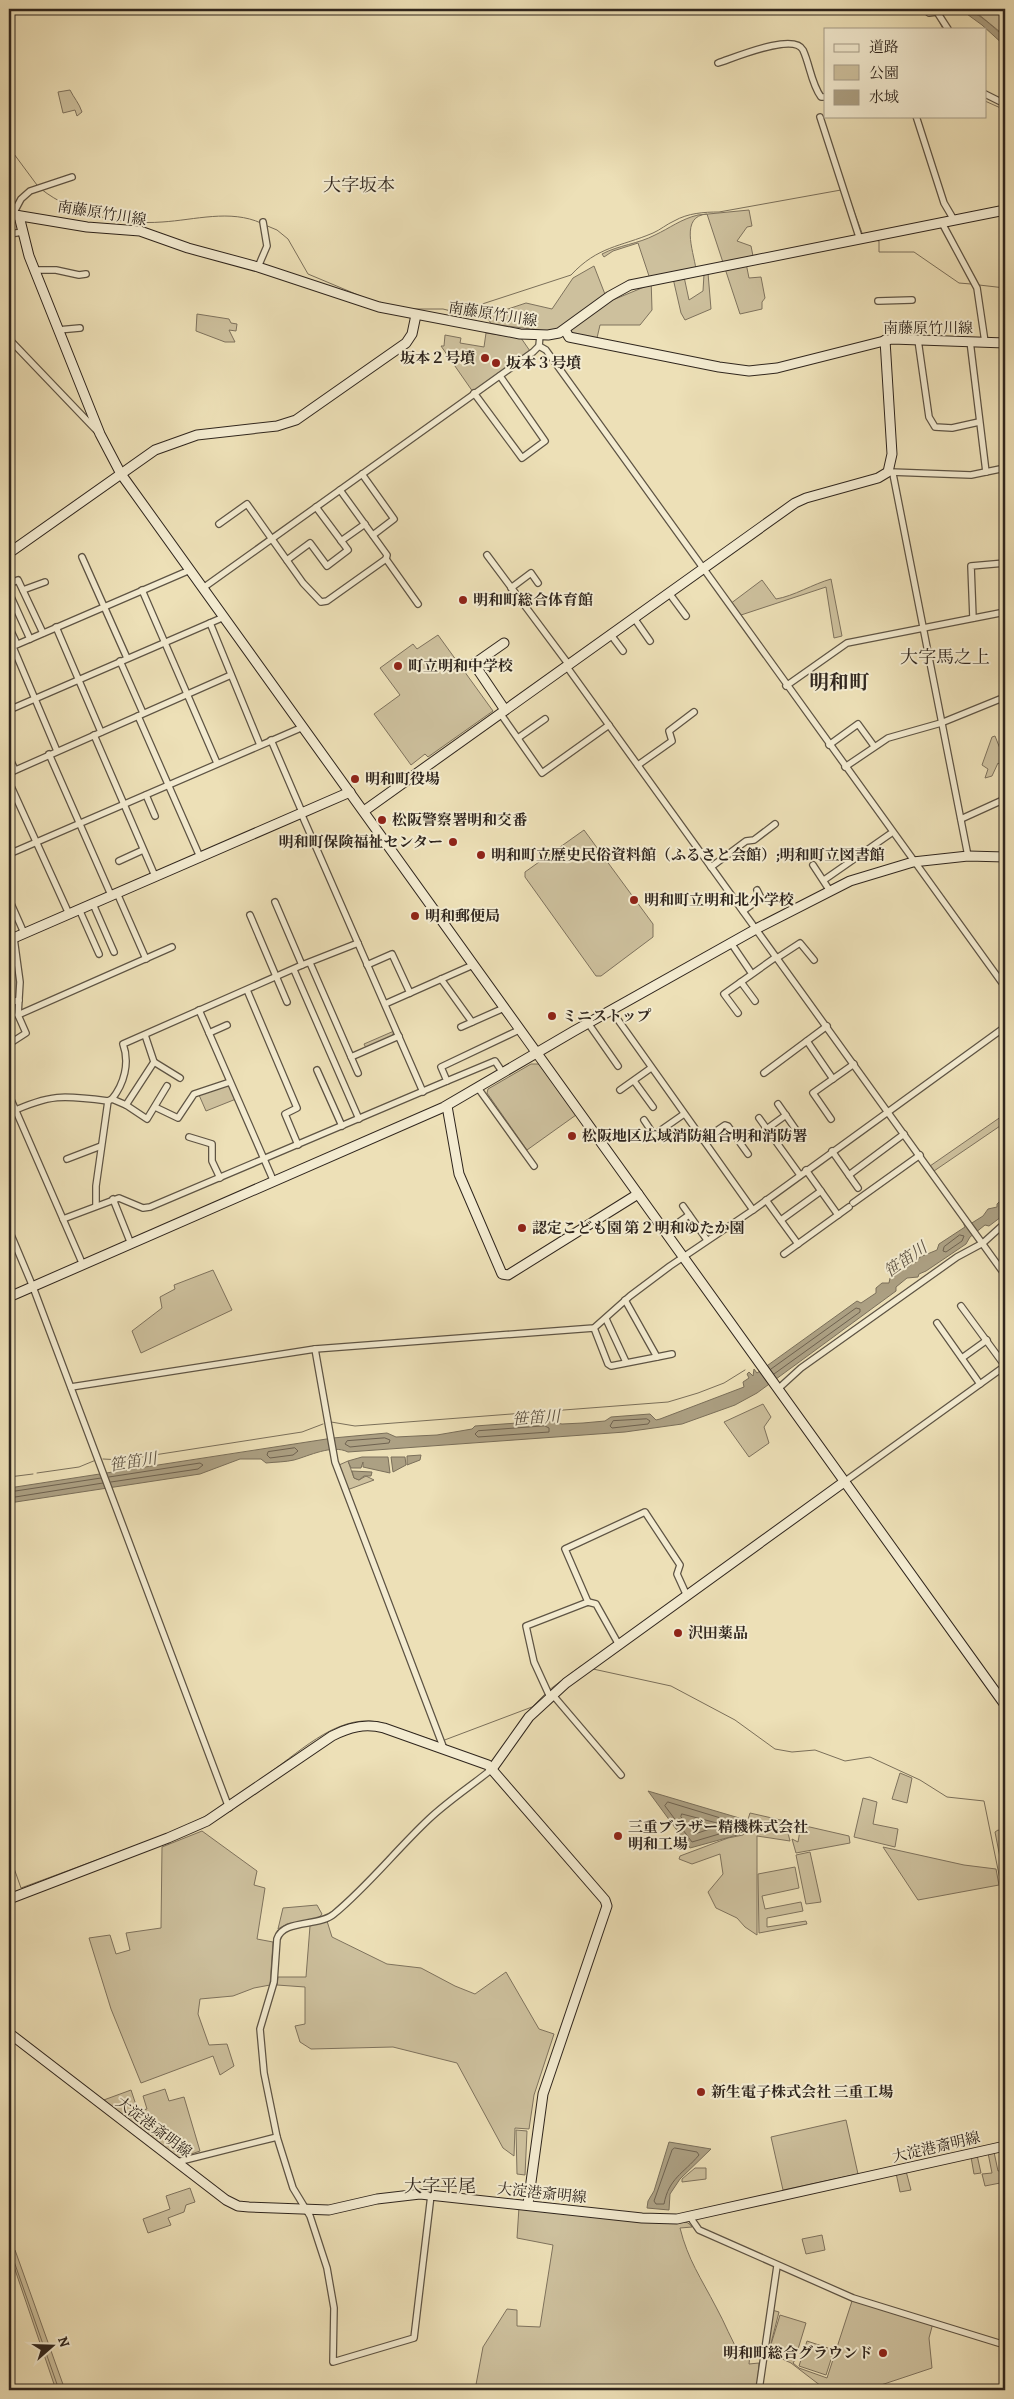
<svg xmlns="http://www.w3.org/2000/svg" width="1014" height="2399" viewBox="0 0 1014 2399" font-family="Alegreya,'Noto Serif JP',serif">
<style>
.green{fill:#cdc09d;stroke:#7e725d}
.water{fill:#aca083;stroke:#7a6f5a}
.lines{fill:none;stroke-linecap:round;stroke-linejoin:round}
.shore{stroke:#6e6250;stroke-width:1}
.stream{stroke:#7a6f5a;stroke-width:1}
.street-casing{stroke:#5e5444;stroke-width:8}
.secondary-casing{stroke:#2f251d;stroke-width:11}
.street{stroke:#f3ebd0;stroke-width:5.5}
.secondary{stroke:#f3ebd0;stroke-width:9}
.poi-dot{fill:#8f2418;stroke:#f3ebd0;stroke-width:2}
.labels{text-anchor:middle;stroke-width:4;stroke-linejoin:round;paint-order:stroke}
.street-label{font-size:15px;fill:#2f251d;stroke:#f3ebd0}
.poi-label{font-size:15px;font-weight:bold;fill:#2f251d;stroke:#f3ebd0;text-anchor:start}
.water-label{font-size:16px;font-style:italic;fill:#5b5041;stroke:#f3ebd0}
.quarter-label{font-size:18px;fill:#2f251d;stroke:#f3ebd0}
.district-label{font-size:20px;font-weight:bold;fill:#2f251d;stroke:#f3ebd0}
</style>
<rect width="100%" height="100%" fill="#ede0b7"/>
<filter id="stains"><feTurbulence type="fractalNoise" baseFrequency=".004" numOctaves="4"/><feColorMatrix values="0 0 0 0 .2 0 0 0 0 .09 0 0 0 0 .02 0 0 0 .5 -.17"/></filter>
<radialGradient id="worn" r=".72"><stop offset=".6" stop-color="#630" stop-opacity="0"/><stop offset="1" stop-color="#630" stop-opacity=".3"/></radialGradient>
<g class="green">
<polygon points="972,9 992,9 1005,20 1005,36"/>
<path d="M70,90C74,98 79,103 82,112L77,116L75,110L63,113L58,92Z"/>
<path d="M749,210L752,226L747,227L737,241L751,246L753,256L745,258L749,278L761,277L765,298L762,302V309L740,314L707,214C680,216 693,250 696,269L683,272L689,300L703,291L704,274L708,273L711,309L685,320L681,313L672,274L651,277L652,310L640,325H600L597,338L570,333L561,329L547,331L491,324L487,316L526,303L552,309L573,278L594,266L608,302L649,285V276L638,243L613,251L604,257L602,254C619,245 638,244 655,235C670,228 681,219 698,215Z"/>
<polygon points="197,314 229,319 231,323 237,324 236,331 229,330 235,342 225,342 196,331"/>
<polygon points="486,333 521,338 530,351 473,392 441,346 444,346 445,335 461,338 460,343 484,347"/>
<path d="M831,579L842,636L834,638L826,587L738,616L730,604L762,580L776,599C794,596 813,584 831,579Z"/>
<polygon points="438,635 493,711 428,757 425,754 411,765 374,714 400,695 380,668 413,644 417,649"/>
<polygon points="995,736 1001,751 1005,750 1005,769 998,763 992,776 985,778 988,769 982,765 992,737"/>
<polygon points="584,830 653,924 653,937 601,976 596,976 525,877 525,872"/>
<polygon points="394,1031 392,1037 366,1048 364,1044"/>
<polygon points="531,1064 539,1064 576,1115 527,1150 487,1093 488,1089"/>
<polygon points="229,1084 236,1099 206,1111 199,1095"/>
<polygon points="1005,1114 1005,1132 1000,1126 934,1171 930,1166"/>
<polygon points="213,1270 232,1310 141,1353 132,1331 162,1308 160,1297 175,1289 174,1285"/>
<polygon points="763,1404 771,1417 764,1427 769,1443 749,1457 724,1422"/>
<polygon points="348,1461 354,1478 359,1480 366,1476 374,1480 347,1490 339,1465"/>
<polygon points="900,1773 912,1778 907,1803 892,1799"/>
<polygon points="863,1798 877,1802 873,1824 898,1829 895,1847 854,1837"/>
<polygon points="750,1813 785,1821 790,1841 757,1836 757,1935 745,1927 737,1918 716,1908 708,1892 723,1874 720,1854 692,1864 679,1859 680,1856 728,1838 743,1835"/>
<polygon points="801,1825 849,1836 850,1843 796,1853 792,1839 798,1842"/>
<polygon points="998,1830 1005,1832 1005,1883 995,1832"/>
<polygon points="202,1831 257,1871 254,1885 265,1888 257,1939 273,1942 270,1985 254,1988 233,1996 200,1999 198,2014 209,2045 227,2044 234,2066 220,2075 213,2056 141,2083 111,2009 89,1938 110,1935 116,1954 130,1950 126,1933 161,1928 162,1847"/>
<polygon points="883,1847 964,1865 996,1869 999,1885 918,1900"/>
<polygon points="810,1852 821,1902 806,1904 796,1855"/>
<polygon points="795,1867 799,1888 762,1896 765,1909 801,1902 803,1911 767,1918 767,1927 806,1921 807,1924 759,1933 758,1874"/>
<polygon points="317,1905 322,1914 318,1919 320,1923 327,1921 332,1937 387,1964 421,1968 455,1986 475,1994 506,1972 539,2029 554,2034 534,2095 529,2129 515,2128 514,2156 503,2148 457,2063 393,2047 311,2049 300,2042 295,2026 305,2024 305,1987 277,1985 278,1977 306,1977 310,1926 308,1922 287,1924 278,1929 283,1908"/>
<polygon points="165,2089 169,2101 184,2097 200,2151 177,2159 101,2101 131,2090 138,2111 147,2109 143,2096"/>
<polygon points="846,2120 858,2174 783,2190 771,2137"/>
<polygon points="516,2130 527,2131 525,2175 517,2174"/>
<polygon points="994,2152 998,2171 1005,2170 1005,2182 985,2186 982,2174 992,2173 988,2153"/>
<polygon points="977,2155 981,2173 974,2174 971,2157"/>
<polygon points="695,2168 706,2168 706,2179 682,2182 682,2179"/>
<polygon points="906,2171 911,2190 900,2192 896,2173"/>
<polygon points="190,2188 195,2202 186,2205 184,2212 168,2218 171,2225 148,2233 143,2219 170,2209 166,2196"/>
<path d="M519,2207L670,2223C678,2222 687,2219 692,2227L680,2228C688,2260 701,2278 716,2307C725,2323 731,2340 741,2356L750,2355L749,2364L759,2363L757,2390H475L483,2347L507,2309L517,2310V2326L540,2327L553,2245L517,2238Z"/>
<polygon points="822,2235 825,2250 806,2254 802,2239"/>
<polygon points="15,2250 65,2390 56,2390 9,2252"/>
<polygon points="853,2298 933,2323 929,2338 932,2368 866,2390 823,2390 821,2386 791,2363 767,2352 772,2310 779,2312 769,2351 780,2315 806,2323 795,2359 773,2353 795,2360 793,2363 799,2368 827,2378"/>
<polygon points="807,2341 834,2350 826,2375 799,2366"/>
</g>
<g class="water">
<path d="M960,9C977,9 992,27 1005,37V46L982,25Z"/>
<path d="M1005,1196V1214L989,1226L985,1225L970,1237L966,1244L926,1271L919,1274L918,1277L907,1278L896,1287V1291L757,1393L735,1405L682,1424L625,1432L348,1452C332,1444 309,1456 294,1460C286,1462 275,1462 266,1463L261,1459H240L200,1474L9,1503V1488L333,1438L387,1433L396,1437L437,1435L472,1429L475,1426L546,1421L562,1424L583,1423L605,1421L611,1417L650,1414L656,1420L660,1419L744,1387L743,1382L749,1378L747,1374L749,1372L753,1376L754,1369L757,1373L857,1301L861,1303L876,1293V1288L882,1283H889L890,1278L894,1277L899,1272L897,1268L901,1271L917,1261L920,1257L937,1250L939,1244L965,1227L963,1222L967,1226L983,1216L988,1209L997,1207V1204Z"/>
<polygon points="421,1455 420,1460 407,1465 407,1456"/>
<polygon points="362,1457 388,1457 390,1473 363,1467 363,1462 361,1468 351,1468 348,1461"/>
<polygon points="391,1457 405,1457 406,1465 393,1472"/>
<polygon points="352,1471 372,1472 371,1476 364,1476 359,1480 354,1478"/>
<polygon points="648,1791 746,1820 741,1834 690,1848"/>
<polygon points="669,2142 711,2149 680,2179 670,2194 669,2210 647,2208 648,2201 654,2191"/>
</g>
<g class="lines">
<g class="shore">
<polygon points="960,1235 964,1236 962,1241 946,1252 943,1251 944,1247"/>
<polyline points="771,1369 856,1308 860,1309 860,1312 774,1374"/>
<polygon points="647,1419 650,1421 648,1424 612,1428 610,1426 613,1421"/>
<polygon points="545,1426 549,1428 549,1432 478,1437 475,1434 478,1431"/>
<polygon points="385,1438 390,1440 389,1443 350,1447 345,1444 347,1441"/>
<polygon points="295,1448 298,1451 293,1455 270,1458 267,1455 268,1452"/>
<polyline points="109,1477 200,1463 203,1465 198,1469 111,1482"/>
<polyline points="9,1492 101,1478"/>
<polyline points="9,1498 103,1483"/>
<polygon points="668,1802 737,1823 739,1826 736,1829 692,1842 665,1806"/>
<polygon points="682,1814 717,1823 718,1826 695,1834 681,1817"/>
<path d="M675,2148L697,2152L699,2155C683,2174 669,2178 664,2204H656L654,2201L672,2150Z"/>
</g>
<g class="stream">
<polyline points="936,15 943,29"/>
<polyline points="985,101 1005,110"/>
<polyline points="9,142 14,154 37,185"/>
<path d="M41,189C74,215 121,225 162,222C195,220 230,209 261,223"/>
<polyline points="851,203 862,233"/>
<polyline points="265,225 277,230 288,239 308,274 370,300"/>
<polyline points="875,240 879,241 879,252 914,252 959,283 971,284"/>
<polyline points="979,285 1005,288"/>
<path d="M470,308L571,275C598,246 620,247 653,233C660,230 667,224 674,221C688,213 704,212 719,212L841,190"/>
<polyline points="413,309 443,309 459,313"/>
<polyline points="463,311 466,309"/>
<polyline points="331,1422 355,1426 668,1402 698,1393 724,1383 745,1370"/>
<polyline points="103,1459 122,1460 302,1432 323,1424"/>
<polyline points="37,1473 79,1467 96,1460"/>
<polyline points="9,1477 33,1474"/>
<polyline points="593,1669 671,1686 735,1720 775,1749 792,1752 815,1750 845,1761 870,1757 920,1780 947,1797 984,1801 1005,1904"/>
<polyline points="549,1690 581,1666"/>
<polyline points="397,1728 438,1742"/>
<polyline points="442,1741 532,1707 546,1693"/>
<path d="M269,1773C303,1750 342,1709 386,1724"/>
<polyline points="194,1822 208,1815"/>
<polyline points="9,1854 21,1888 167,1834"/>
<polyline points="9,2247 59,2390"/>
</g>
<g class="street-casing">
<g id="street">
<polyline points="924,9 929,13 937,12"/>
<polyline points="935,9 948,29"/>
<path d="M718,63C734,58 794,32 803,50C810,65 811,83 821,97H825"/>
<polyline points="985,94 1005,104"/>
<polyline points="916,116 944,203 954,220"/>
<polyline points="820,117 860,240"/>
<polyline points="13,214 21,199 30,191 72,177"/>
<polyline points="942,223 977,288 985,342"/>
<polyline points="9,234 23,232"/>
<polyline points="258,267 267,246 263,222"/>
<polyline points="34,270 56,270 79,275 86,274"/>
<polyline points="878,301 912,300"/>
<polyline points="58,330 80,328"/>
<polyline points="9,339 97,431"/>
<polyline points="918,340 929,417 935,427 952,428 979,422"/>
<polyline points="970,341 986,472"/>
<polyline points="539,346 546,350 1005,987"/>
<polyline points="474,393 522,458 545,441 500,376"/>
<polyline points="890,472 971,475 1005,468"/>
<polyline points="362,474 394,519 373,535"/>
<polyline points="893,474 968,856"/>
<polyline points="340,490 387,555 386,559 418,604"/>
<polyline points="219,524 247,504 303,583 321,602 327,601 386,559"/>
<polyline points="341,541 365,524"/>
<polyline points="487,555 569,665"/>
<polyline points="82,557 127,658"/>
<polyline points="287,560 310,543 327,566 348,550 316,507"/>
<polyline points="9,584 18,580 43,633"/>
<polyline points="203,588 533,352 539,346 540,335"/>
<polyline points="511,588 531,573 538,583"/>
<polyline points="23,590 45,582"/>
<polyline points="142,590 217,763"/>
<polyline points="669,593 686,616"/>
<polyline points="11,597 30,639"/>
<polyline points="634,618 650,641"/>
<polyline points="973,618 971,566 1005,563"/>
<polyline points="210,623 260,745"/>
<polyline points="9,627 17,644"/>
<polyline points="56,627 101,732"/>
<polyline points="611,635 623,651"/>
<polyline points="13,647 57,751"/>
<polyline points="9,648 190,570"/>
<polyline points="120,661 143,713"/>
<polyline points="567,667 1005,1275"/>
<polyline points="786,686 847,643 1005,612"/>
<polyline points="9,710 224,617"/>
<polyline points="500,713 542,773 609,725"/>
<polyline points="138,716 200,857"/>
<polyline points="94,735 155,876"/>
<polyline points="518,738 545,719"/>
<polyline points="271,740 302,812"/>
<polyline points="829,745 858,724 874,746"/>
<polyline points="49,754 111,895"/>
<polyline points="9,757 15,770"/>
<polyline points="638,765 672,741 669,731 694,712"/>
<polyline points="845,767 888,738 941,723 1005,697"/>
<polyline points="9,773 231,675"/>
<polyline points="9,782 69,914"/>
<polyline points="146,795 155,816"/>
<polyline points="301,813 423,1092"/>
<polyline points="961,819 1005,799"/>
<polyline points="9,854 303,727"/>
<polyline points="119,861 143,850"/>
<polyline points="813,865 830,891"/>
<polyline points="711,867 746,841 754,840 775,824"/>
<polyline points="824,880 890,834"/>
<polyline points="117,893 146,959"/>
<polyline points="9,899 24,933"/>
<polyline points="275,902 302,965"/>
<polyline points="93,904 114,952"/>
<polyline points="79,909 99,954"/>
<polyline points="743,911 761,898 757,890"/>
<polyline points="250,915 287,1002"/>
<polyline points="731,943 750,971"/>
<polyline points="777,958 800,943 814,960"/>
<polyline points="310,963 351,1057 399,1036"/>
<polyline points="367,965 392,954 410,993"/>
<polyline points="294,970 359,1119"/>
<polyline points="441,979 472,1022"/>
<polyline points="741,982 755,1001"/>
<polyline points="247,990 297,1108 285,1114 298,1145"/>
<polyline points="9,1003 19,1000"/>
<polyline points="385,1004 473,965"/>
<polyline points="199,1010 274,1182"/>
<polyline points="611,1010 753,1210"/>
<polyline points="738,1013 724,994 776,957"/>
<polyline points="18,1015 172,947"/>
<polyline points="588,1023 618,1066"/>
<polyline points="461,1027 504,1008"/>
<polyline points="209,1033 227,1025"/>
<polyline points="807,1041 833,1079"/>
<polyline points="9,1044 26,1033 18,1015 20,982 14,938"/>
<polyline points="351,1057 358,1073"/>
<polyline points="154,1062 180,1078"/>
<polyline points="317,1070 342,1126"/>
<polyline points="764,1073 827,1026"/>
<polyline points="447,1081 495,1061 503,1073"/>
<polyline points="634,1081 653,1107"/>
<polyline points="478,1088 534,1166"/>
<polyline points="620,1090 651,1068"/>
<polyline points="9,1095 83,1265"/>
<path d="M112,1099C124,1084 130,1063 123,1044L302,965L358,943"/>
<polyline points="778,1104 801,1137"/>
<polyline points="126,1105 147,1119 167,1086"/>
<polyline points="155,1107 178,1118 194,1094 230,1082"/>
<path d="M9,1113C50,1094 63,1095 108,1101L112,1099L126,1105L154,1062L145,1035"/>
<polyline points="759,1118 800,1175"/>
<polyline points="831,1119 813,1093 854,1064"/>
<polyline points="644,1120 654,1135 684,1114"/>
<polyline points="757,1136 786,1115"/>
<polyline points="189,1137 212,1144 212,1161 220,1178"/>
<polyline points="703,1140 725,1125 728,1126 748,1154"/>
<polyline points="832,1151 858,1188"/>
<polyline points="67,1159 101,1146"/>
<polyline points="806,1170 838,1215"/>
<polyline points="849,1175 904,1134"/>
<polyline points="113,1199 131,1244"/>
<polyline points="766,1200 798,1244"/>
<polyline points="853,1203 920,1155"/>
<polyline points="96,1206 96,1186 108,1101"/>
<polyline points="683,1206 707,1240"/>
<polyline points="63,1219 119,1198 143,1208 150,1207 447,1081 441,1067 519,1030"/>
<polyline points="781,1220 821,1191"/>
<polyline points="9,1230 33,1287 229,1808"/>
<polyline points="665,1232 689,1215"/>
<polyline points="784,1254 849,1207"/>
<polyline points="961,1306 1005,1366"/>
<polyline points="606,1319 626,1362"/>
<polyline points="937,1323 980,1384"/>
<polyline points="594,1328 608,1364 611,1366 657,1357 625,1300"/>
<polyline points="315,1349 335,1462 444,1749"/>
<polyline points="657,1357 672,1354"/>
<polyline points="962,1358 987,1340"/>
<polyline points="71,1387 315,1349 594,1328 630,1296 670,1266 753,1210 1005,1027"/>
<polyline points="778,1389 801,1368 957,1257 983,1243 1005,1223"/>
<polyline points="844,1482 1005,1366"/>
<polyline points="588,1602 565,1549 645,1512 680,1565 677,1574 687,1596"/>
<polyline points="552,1694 621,1775"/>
<polyline points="550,1697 534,1662 526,1626 588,1602 596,1604 619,1645"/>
<polyline points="177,2162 277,2137"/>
<path d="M431,2195L414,2338L333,2362L334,2308L327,2268L310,2216L293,2188L277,2137L264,2073L260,2029L274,1982L277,1939C283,1919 319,1927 334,1914C368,1886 396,1850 429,1819C448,1801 471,1786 492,1769"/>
<polyline points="690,2217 699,2230 853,2298 1005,2345"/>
<polyline points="759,2390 777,2266"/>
</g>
</g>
<g class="secondary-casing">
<g id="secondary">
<polyline points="9,214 87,227 140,231 188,248 258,267 379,307 520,334 548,335 559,333 610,296 630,285 1005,210"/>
<polyline points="19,216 29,256 100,434 121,474 1005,1705"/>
<polyline points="565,330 569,337 719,367 749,371 777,368 892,339 1005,343"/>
<polyline points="9,553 155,450 197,435 277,426 296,420 406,343 412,334 416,315"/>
<polyline points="504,643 474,664 505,710"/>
<polyline points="364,811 795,503 806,498 878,478 888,472 892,454 885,340"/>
<polyline points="9,940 350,792"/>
<polyline points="447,1106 459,1174 502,1274 508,1275 638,1194"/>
<polyline points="9,1297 444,1107 574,1031 756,929 850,881 913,862 968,856 1005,857"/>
<polyline points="492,1769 529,1717 566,1683 844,1482"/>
<path d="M9,1899L168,1838L207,1821L332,1736C349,1727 365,1723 384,1728L488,1765L605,1900L607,1906L543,2094L528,2204"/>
<polyline points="9,2033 226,2200 238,2206 249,2207 329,2210 377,2199 420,2194 642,2218 677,2219 1005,2146"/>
</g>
</g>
<use href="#street" class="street"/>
<use href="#secondary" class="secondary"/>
</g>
<g class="poi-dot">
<circle cx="485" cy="358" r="5"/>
<circle cx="496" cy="363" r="5"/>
<circle cx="463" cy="600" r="5"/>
<circle cx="398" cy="666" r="5"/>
<circle cx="355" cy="779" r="5"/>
<circle cx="382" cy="820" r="5"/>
<circle cx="453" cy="842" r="5"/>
<circle cx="481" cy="855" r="5"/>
<circle cx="634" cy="900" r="5"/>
<circle cx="415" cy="916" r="5"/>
<circle cx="552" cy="1016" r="5"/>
<circle cx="572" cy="1136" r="5"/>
<circle cx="522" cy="1228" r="5"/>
<circle cx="678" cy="1633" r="5"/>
<circle cx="618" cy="1836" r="5"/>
<circle cx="701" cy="2092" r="5"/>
<circle cx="883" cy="2353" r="5"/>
</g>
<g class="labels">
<g class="street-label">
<text transform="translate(102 213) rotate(9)" y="5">南藤原竹川線</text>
<text transform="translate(493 314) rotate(9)" y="5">南藤原竹川線</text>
<text x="928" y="333">南藤原竹川線</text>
<text transform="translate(154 2127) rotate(37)" y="5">大淀港斎明線</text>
<text transform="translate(936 2147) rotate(-13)" y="5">大淀港斎明線</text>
<text transform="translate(542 2193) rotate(6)" y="5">大淀港斎明線</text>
</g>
<g class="poi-label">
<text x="475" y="363" text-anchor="end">坂本２号墳</text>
<text x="506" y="368">坂本３号墳</text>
<text x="473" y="605">明和町総合体育館</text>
<text x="408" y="671">町立明和中学校</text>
<text x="365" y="784">明和町役場</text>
<text x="392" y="825">松阪警察署明和交番</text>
<text x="443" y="847" text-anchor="end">明和町保険福祉センター</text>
<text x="491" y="860">明和町立歴史民俗資料館（ふるさと会館）;明和町立図書館</text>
<text x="644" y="905">明和町立明和北小学校</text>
<text x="425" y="921">明和郵便局</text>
<text x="562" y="1021">ミニストップ</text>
<text x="582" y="1141">松阪地区広域消防組合明和消防署</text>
<text x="532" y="1233">認定こども園 第２明和ゆたか園</text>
<text x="688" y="1638">沢田薬品</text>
<text x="628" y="1832">三重ブラザー精機株式会社<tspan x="628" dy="17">明和工場</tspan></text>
<text x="711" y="2097">新生電子株式会社 三重工場</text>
<text x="873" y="2358" text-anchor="end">明和町総合グラウンド</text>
</g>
<g class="water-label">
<text transform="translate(905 1259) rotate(-35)" y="6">笹笛川</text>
<text transform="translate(536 1417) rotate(-4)" y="6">笹笛川</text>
<text transform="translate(133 1461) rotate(-9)" y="6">笹笛川</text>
</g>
<g class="quarter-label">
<text x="359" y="191">大字坂本</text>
<text x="945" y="663">大字馬之上</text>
<text x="440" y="2192">大字平尾</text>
</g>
<g class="district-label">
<text x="839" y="689">明和町</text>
</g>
</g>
<rect width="1014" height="2399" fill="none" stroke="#ede0b7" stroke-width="30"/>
<rect x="10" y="10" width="994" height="2379" fill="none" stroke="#2f251d" stroke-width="2.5"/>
<rect x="15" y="15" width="984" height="2369" fill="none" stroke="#2f251d"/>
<rect x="824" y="28" width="162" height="90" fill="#f3ebd0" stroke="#a59c88"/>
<rect x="834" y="44" width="25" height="8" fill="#f3ebd0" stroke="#a59c88"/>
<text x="869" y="52" font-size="15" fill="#2f251d">道路</text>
<rect x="834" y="65" width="25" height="15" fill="#cdc09d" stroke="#a59c88"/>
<text x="869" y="78" font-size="15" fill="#2f251d">公園</text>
<rect x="834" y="90" width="25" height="15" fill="#aca083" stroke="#a59c88"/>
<text x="869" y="102" font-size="15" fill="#2f251d">水域</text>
<g transform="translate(52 2346) rotate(70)" stroke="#f3ebd0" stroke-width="4" paint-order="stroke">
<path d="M0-4L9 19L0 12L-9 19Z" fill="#2f251d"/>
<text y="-8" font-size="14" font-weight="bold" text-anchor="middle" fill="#2f251d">N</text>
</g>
<rect width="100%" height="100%" filter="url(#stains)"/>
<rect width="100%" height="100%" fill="url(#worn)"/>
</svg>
